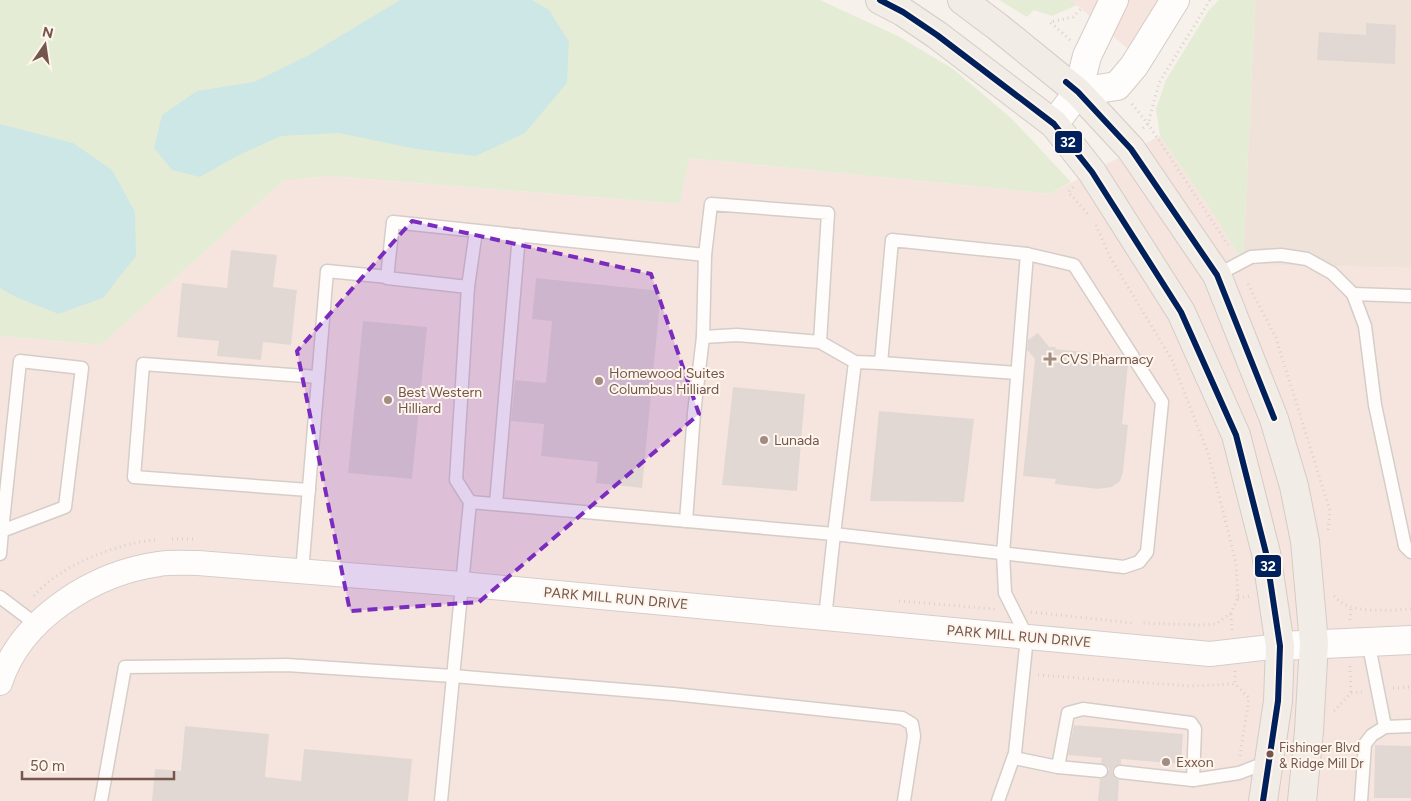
<svg xmlns="http://www.w3.org/2000/svg" width="1411" height="801" viewBox="0 0 1411 801" font-family="Figtree,sans-serif">
<style>
.residential{fill:#efe3d9}
.commercial{fill:#f6e5df}
.green{fill:#e5ecd6}
.water{fill:#cde7e6}
.building{fill:#e2d8d3}
.lines{fill:none;stroke-linecap:round;stroke-linejoin:round}
.service-casing{stroke:#d5cdc8;stroke-width:15}
.minor-casing{stroke:#d5cdc8;stroke-width:26}
.secondary-casing{stroke:#d6ccc8;stroke-width:30}
.primary-casing{stroke:#d5cbc6;stroke-width:30}
.path{stroke:#dad0ce;stroke-width:3;stroke-dasharray:1 4;stroke-linecap:butt}
.service{stroke:#fefdfc;stroke-width:12}
.minor{stroke:#fefdfc;stroke-width:24}
.secondary{stroke:#fefdfc;stroke-width:28}
.primary{stroke:#f1ece6;stroke-width:28}
.bus-1-casing{stroke:#fef5ed;stroke-width:10}
.bus-1{stroke:#00205b;stroke-width:6}
.marked{fill:#7b2cbf;fill-opacity:0.2;stroke:#7b2cbf;stroke-width:4;stroke-dasharray:10 6;stroke-linejoin:round}
.poi-dot{fill:#a28c84;stroke:#fef5ed;stroke-width:2}
.bus-dot{fill:#74564c;stroke:#fef5ed;stroke-width:2}
.labels{text-anchor:middle;stroke-width:4;stroke-linejoin:round;paint-order:stroke}
.bus-label{font-size:13px;fill:#74564c;stroke:#fef5ed;text-anchor:start}
.poi-label{font-size:14px;fill:#74564c;stroke:#fef5ed;text-anchor:start}
.street-label{font-size:14px;fill:#74564c;stroke:#fef5ed}
.line-badge{stroke:#fef5ed;stroke-width:2}
.badge-label{font-size:14px;text-anchor:middle;font-weight:bold;fill:#fff}
</style>
<rect width="100%" height="100%" fill="#f6f1eb"/>
<polygon class="residential" points="1255,0 1411,0 1411,268 1243,264"/>
<g class="commercial">
<polygon points="1071,0 1166,0 1128,49"/>
<polygon points="1160,136 1218,220 1243,264 1411,268 1411,801 0,801 0,336 101,345 283,181 330,176 680,204 688,158 1050,194"/>
</g>
<g class="green">
<polygon points="0,0 820,0 898,36 953,69 1011,118 1071,182 1050,194 689,158 680,204 330,176 283,181 101,345 0,336"/>
<polygon points="999,0 1071,0 1077,5 1052,16 1034,10 1027,17"/>
<polygon points="1219,0 1255,0 1243,264 1218,220 1160,136 1156,109 1166,80 1209,10"/>
</g>
<g class="water">
<polygon points="400,0 532,0 549,10 569,42 567,83 525,133 476,156 416,149 339,133 281,136 237,156 200,177 172,170 154,148 162,115 197,91 254,82 309,55"/>
<polygon points="0,124 73,143 112,170 135,212 136,256 103,298 58,314 14,296 0,288"/>
</g>
<g class="building">
<polygon points="1366,23 1396,25 1395,64 1317,60 1319,32 1366,35"/>
<polygon points="231,250 277,255 273,287 297,290 291,345 263,342 261,360 217,356 219,341 177,337 182,283 227,288"/>
<polygon points="536,278 661,291 642,488 596,483 598,462 541,456 544,424 511,421 515,380 546,383 552,321 532,319"/>
<polygon points="363,321 427,327 412,479 348,473"/>
<polygon points="1038,333 1049,347 1056,347 1055,349 1123,356 1128,364 1122,424 1128,425 1123,472 1120,481 1112,487 1098,489 1055,484 1056,479 1023,476 1035,359 1027,350 1028,340"/>
<polygon points="733,387 805,394 797,491 722,485"/>
<polygon points="879,411 974,419 964,502 870,501"/>
<polygon points="1074,725 1183,734 1181,764 1121,759 1121,764 1114,767 1112,772 1115,778 1119,780 1118,801 1098,801 1100,779 1107,776 1109,768 1106,765 1101,763 1102,758 1068,755"/>
<polygon points="185,726 269,734 265,777 301,781 304,749 412,759 408,801 152,801 155,769 181,771"/>
<polygon points="1375,745 1411,746 1411,798 1374,798"/>
</g>
<g class="lines">
<g class="service-casing">
<g id="service">
<polyline points="1217,275 1251,257 1281,255 1307,259 1332,273 1353,294 1365,326 1375,405 1405,546 1411,552"/>
<polyline points="468,287 476,231"/>
<polyline points="1353,294 1411,296"/>
<polyline points="703,337 705,255"/>
<polyline points="881,363 1017,373"/>
<polyline points="309,490 134,477 143,364 318,377"/>
<polyline points="470,502 834,534 825,618"/>
<polyline points="496,504 519,235"/>
<polyline points="686,521 694,413 703,337 737,335 820,342"/>
<polyline points="0,554 2,531 20,361 82,368 65,507 2,531"/>
<polyline points="302,572 327,271 388,277"/>
<polyline points="0,597 37,625"/>
<polyline points="1385,727 1411,726"/>
<polyline points="1014,758 1058,767 1068,713 1083,709 1191,723 1195,729 1193,780 1120,772"/>
<polyline points="1058,767 1101,771"/>
<polyline points="1193,780 1239,773 1270,761"/>
<polyline points="101,801 125,667 287,665 453,676 673,694 902,718 912,724 914,736 904,801"/>
<polyline points="441,801 470,502 456,480 468,287 387,278 393,222 705,255 711,204 828,213 820,342 855,362 881,363 892,240 1027,254 1074,265 1162,402 1147,552 1139,562 1124,567 834,534 855,362"/>
<polyline points="998,801 1015,753 1027,637 1005,593 1003,553 1027,254"/>
<polyline points="1361,801 1365,744 1372,735 1385,727 1368,641"/>
</g>
</g>
<g class="minor-casing">
<path id="minor" d="M0,683C21,618 94,573 159,564C171,562 185,563 198,563L461,584L1210,654L1280,646"/>
</g>
<g class="secondary-casing">
<g id="secondary">
<polyline points="1078,92 1117,86 1134,66 1175,0"/>
<polyline points="1054,124 1078,92 1087,56 1114,0"/>
<polyline points="1280,646 1411,640"/>
</g>
</g>
<g class="primary-casing">
<g id="primary">
<polyline points="880,0 903,12 937,35 1054,124 1092,172 1181,312 1236,435 1266,553 1280,646 1278,701 1263,801"/>
<polyline points="962,0 998,27 1078,92 1131,149 1217,275 1274,419 1294,486 1305,541 1314,643 1309,731 1302,801"/>
</g>
</g>
<g class="path">
<polyline points="1070,40 1050,22 1073,17 1082,8"/>
<polyline points="1132,104 1148,124 1228,245"/>
<polyline points="1143,128 1148,124 1159,83 1210,0"/>
<polyline points="1073,187 1068,192 1088,214"/>
<polyline points="1096,225 1110,257 1172,360 1209,456 1236,563 1238,598 1231,613 1216,624 1201,625 1141,623"/>
<polyline points="1248,284 1276,338 1330,511 1328,530"/>
<polyline points="172,539 193,539"/>
<path d="M34,596C60,565 117,543 156,540"/>
<path d="M1334,596C1348,615 1390,610 1411,609"/>
<polyline points="1238,598 1250,596"/>
<polyline points="899,601 995,609"/>
<polyline points="1031,612 1132,623"/>
<polyline points="1231,614 1232,630"/>
<polyline points="1350,620 1351,608"/>
<polyline points="1350,666 1351,693"/>
<polyline points="1235,671 1235,684"/>
<polyline points="1038,675 1190,686 1235,684 1249,698 1240,756"/>
<polyline points="1393,688 1411,687"/>
<polyline points="1334,711 1351,693 1362,692"/>
</g>
<use href="#service" class="service"/>
<use href="#minor" class="minor"/>
<use href="#secondary" class="secondary"/>
<use href="#primary" class="primary"/>
<g class="bus-1-casing">
<g id="bus-1">
<polyline points="880,0 903,12 937,35 1054,124 1092,172 1181,312 1236,435 1266,553 1280,646 1278,701 1263,801"/>
<polyline points="1066,82 1078,92 1131,149 1217,275 1274,418"/>
</g>
</g>
<use href="#bus-1" class="bus-1"/>
</g>
<path class="marked" d="M412,221L651,274L699,414L479,602L350,611L297,351Z"/>
<g class="poi-dot">
<path d="M1047.5 351.5h5v5h5v5h-5v5h-5v-5h-5v-5h5z"/>
<circle cx="599" cy="381" r="5"/>
<circle cx="388" cy="400" r="5"/>
<circle cx="764" cy="440" r="5"/>
<circle cx="1166" cy="762" r="5"/>
</g>
<circle class="bus-dot" cx="1270" cy="754" r="4.5"/>
<g class="labels">
<g class="bus-label">
<text x="1279" y="752">Fishinger Blvd<tspan x="1279" dy="16">&amp; Ridge Mill Dr</tspan></text>
</g>
<g class="poi-label">
<text x="1060" y="364">CVS Pharmacy</text>
<text x="609" y="378">Homewood Suites<tspan x="609" dy="16">Columbus Hilliard</tspan></text>
<text x="398" y="397">Best Western<tspan x="398" dy="16">Hilliard</tspan></text>
<text x="774" y="445">Lunada</text>
<text x="1176" y="767">Exxon</text>
</g>
<g class="street-label">
<text transform="translate(616 598) rotate(5)" y="5">PARK MILL RUN DRIVE</text>
<text transform="translate(1019 636) rotate(5)" y="5">PARK MILL RUN DRIVE</text>
</g>
</g>
<g class="line-badge">
<rect x="1054" y="130" width="29" height="24" rx="5" fill="#00205b"/>
<rect x="1254" y="554" width="28" height="24" rx="5" fill="#00205b"/>
</g>
<g class="badge-label">
<text x="1068" y="147">32</text>
<text x="1268" y="571">32</text>
</g>
<g transform="translate(45 45) rotate(13)" stroke="#fef5ed" stroke-width="4" paint-order="stroke">
<path d="M0-4L9 19L0 12L-9 19Z" fill="#74564c"/>
<text y="-8" font-size="14" font-weight="bold" text-anchor="middle" fill="#74564c">N</text>
</g>
<path d="M22 771v8h152v-8" fill="none" stroke="#74564c" stroke-width="2.5"/>
<text x="30" y="771" font-size="15" fill="#74564c" stroke="#fef5ed" stroke-width="4" paint-order="stroke">50 m</text>
</svg>
